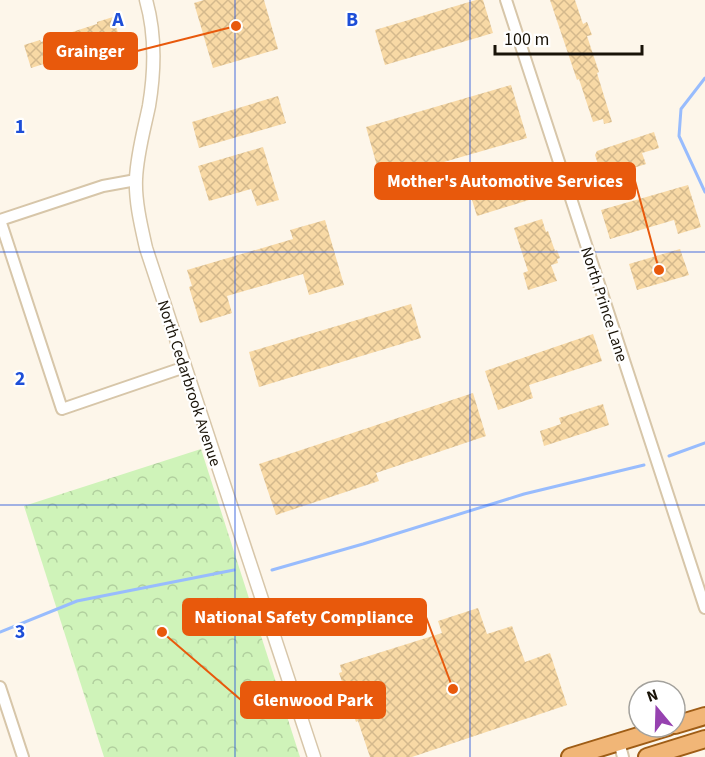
<svg xmlns="http://www.w3.org/2000/svg" width="705" height="757" viewBox="0 0 705 757" font-family="'Source Sans 3',sans-serif">
<style>
.park{fill:url(#park-crowns)}
.lines{fill:none;stroke-linecap:round;stroke-linejoin:round}
.stream{stroke:#98bcfd;stroke-width:3}
.building{fill:url(#building-cross-hatch)}
.minor-casing{stroke:#d7c6a9;stroke-width:14}
.tertiary-casing{stroke:#d7c6a9;stroke-width:15}
.primary-casing{stroke:#9f5d16;stroke-width:20}
.minor{stroke:#fff;stroke-width:10}
.tertiary{stroke:#fff;stroke-width:12}
.primary{stroke:#f1b677;stroke-width:16}
.grid{fill:none;stroke:#1d4ed8;stroke-width:1.5;stroke-opacity:0.55}
.labels{text-anchor:middle;stroke-width:4.5;stroke-linejoin:round;paint-order:stroke}
.street-label{font-size:16px;fill:#191308;stroke:#fff}
.grid-label{font-size:20px;text-anchor:middle;font-weight:bold;fill:#1d4ed8;stroke:#fff;stroke-width:4.5;stroke-linejoin:round;paint-order:stroke}
.leader{fill:none;stroke:#e8590c;stroke-width:2}
.callout-dot{fill:#e8590c;stroke:#fff;stroke-width:2}
.callout{fill:#e8590c;stroke:#e8590c;stroke-width:2}
.callout-label{font-size:18px;text-anchor:middle;font-weight:bold;fill:#fff}
</style>
<defs>
<pattern id="park-crowns" width="20" height="18" patternUnits="userSpaceOnUse" patternTransform="scale(1.5)"><rect width="20" height="18" fill="#cff3b9"/><path d="M2 6a3 3 0 1 1 6 0M12 15a3 3 0 1 1 6 0" fill="none" stroke="#b1cf9e"/></pattern>
<pattern id="building-cross-hatch" width="8" height="8" patternUnits="userSpaceOnUse" patternTransform="scale(1.5)"><rect width="8" height="8" fill="#f8d9a5"/><path d="M0 0l8 8M0 8l8-8" fill="none" stroke="#d4b98d"/></pattern>
</defs>
<rect width="100%" height="100%" fill="#fdf6ea"/>
<polygon class="park" points="201,449 300,757 104,757 24,506"/>
<g class="lines">
<g class="stream">
<polyline points="705,78 681,109 679,136 705,192"/>
<polyline points="669,456 705,443"/>
<polyline points="272,570 363,544 524,494 644,465"/>
<polyline points="0,632 77,601 234,570"/>
</g>
</g>
<g class="building">
<polygon points="204,0 264,0 278,49 213,68 194,3"/>
<polygon points="476,0 483,0 493,33 385,65 375,30"/>
<polygon points="550,0 575,0 583,24 587,22 592,35 587,36 599,72 597,73 612,122 604,124 603,119 593,122 579,79 577,80"/>
<polygon points="113,17 120,39 104,44 103,43 47,61 47,63 31,68 24,45 40,40 41,42 97,24 97,22"/>
<polygon points="511,85 527,138 381,180 366,127"/>
<polygon points="278,96 286,123 199,148 192,122"/>
<polygon points="654,132 659,148 642,153 646,164 605,177 602,176 595,155 597,151"/>
<polygon points="263,147 279,200 257,206 251,189 209,201 198,166"/>
<polygon points="519,165 529,200 477,216 466,181"/>
<polygon points="688,185 701,227 678,234 674,220 610,239 601,210"/>
<polygon points="542,219 546,232 548,231 555,251 557,250 560,258 557,259 558,263 551,265 557,281 528,290 523,273 528,271 514,228"/>
<polygon points="325,220 344,285 309,295 303,274 227,296 232,313 200,323 189,287 192,286 187,270 293,239 290,230"/>
<polygon points="680,249 689,275 637,290 629,264"/>
<polygon points="411,304 421,338 259,387 249,352"/>
<polygon points="593,334 602,361 529,385 533,398 498,410 485,371"/>
<polygon points="473,393 486,436 376,473 379,481 276,515 259,464"/>
<polygon points="603,404 609,425 544,446 540,431 561,424 559,418"/>
<polygon points="478,608 487,634 512,626 525,662 550,653 567,705 412,757 370,757 358,721 356,722 339,673 342,672 340,665 442,633 438,621"/>
</g>
<g class="lines">
<g class="minor-casing">
<g id="minor">
<polyline points="506,0 705,608"/>
<polyline points="136,180 103,186 0,220 62,409 185,367"/>
<polyline points="0,687 23,757"/>
<polyline points="619,742 623,757"/>
</g>
</g>
<g class="tertiary-casing">
<path id="tertiary" d="M146,0C156,35 155,70 149,106C144,130 137,154 136,179C135,201 141,226 146,248L314,757"/>
</g>
<g class="primary-casing">
<g id="primary">
<polyline points="675,725 705,716"/>
<polyline points="570,757 668,727"/>
<polyline points="647,757 705,739"/>
</g>
</g>
<use href="#minor" class="minor"/>
<use href="#tertiary" class="tertiary"/>
<use href="#primary" class="primary"/>
</g>
<path class="grid" d="M235,0V757M470,0V757M0,252H705M0,505H705"/>
<g class="labels">
<g class="street-label">
<text transform="translate(605 304) rotate(72)" y="6">North Prince Lane</text>
<text transform="translate(190 383) rotate(72)" y="6">North Cedarbrook Avenue</text>
</g>
</g>
<g class="grid-label">
<text x="118" y="26">A</text>
<text x="352" y="26">B</text>
<text x="20" y="133">1</text>
<text x="20" y="385">2</text>
<text x="20" y="638">3</text>
</g>
<path class="leader" d="M236 26L137 51M659 270L635 181M453 689L426 617M162 632L241 700"/>
<g class="callout-dot">
<circle cx="236" cy="26" r="6"/>
<circle cx="659" cy="270" r="6"/>
<circle cx="453" cy="689" r="6"/>
<circle cx="162" cy="632" r="6"/>
</g>
<g class="callout">
<rect x="44" y="33" width="93" height="36" rx="6"/>
<rect x="375" y="163" width="260" height="36" rx="6"/>
<rect x="183" y="599" width="243" height="36" rx="6"/>
<rect x="241" y="682" width="144" height="36" rx="6"/>
</g>
<g class="callout-label">
<text x="90" y="57">Grainger</text>
<text x="505" y="187">Mother's Automotive Services</text>
<text x="304" y="623">National Safety Compliance</text>
<text x="313" y="706">Glenwood Park</text>
</g>
<g transform="translate(657 709) rotate(341)"><circle r="28" fill="#ffffff" stroke="#a3a19c" stroke-width="1.5"/>
<path d="M0-4.5L10 22L0 15L-10 22Z" fill="#9642b0"/>
<text y="-9" font-size="16" font-weight="bold" text-anchor="middle" fill="#191308">N</text>
</g>
<path d="M495 45v9h147v-9" fill="none" stroke="#191308" stroke-width="3"/>
<text x="504" y="45" font-size="18" fill="#191308" stroke="#ffffff" stroke-width="4.5" paint-order="stroke">100 m</text>
</svg>
